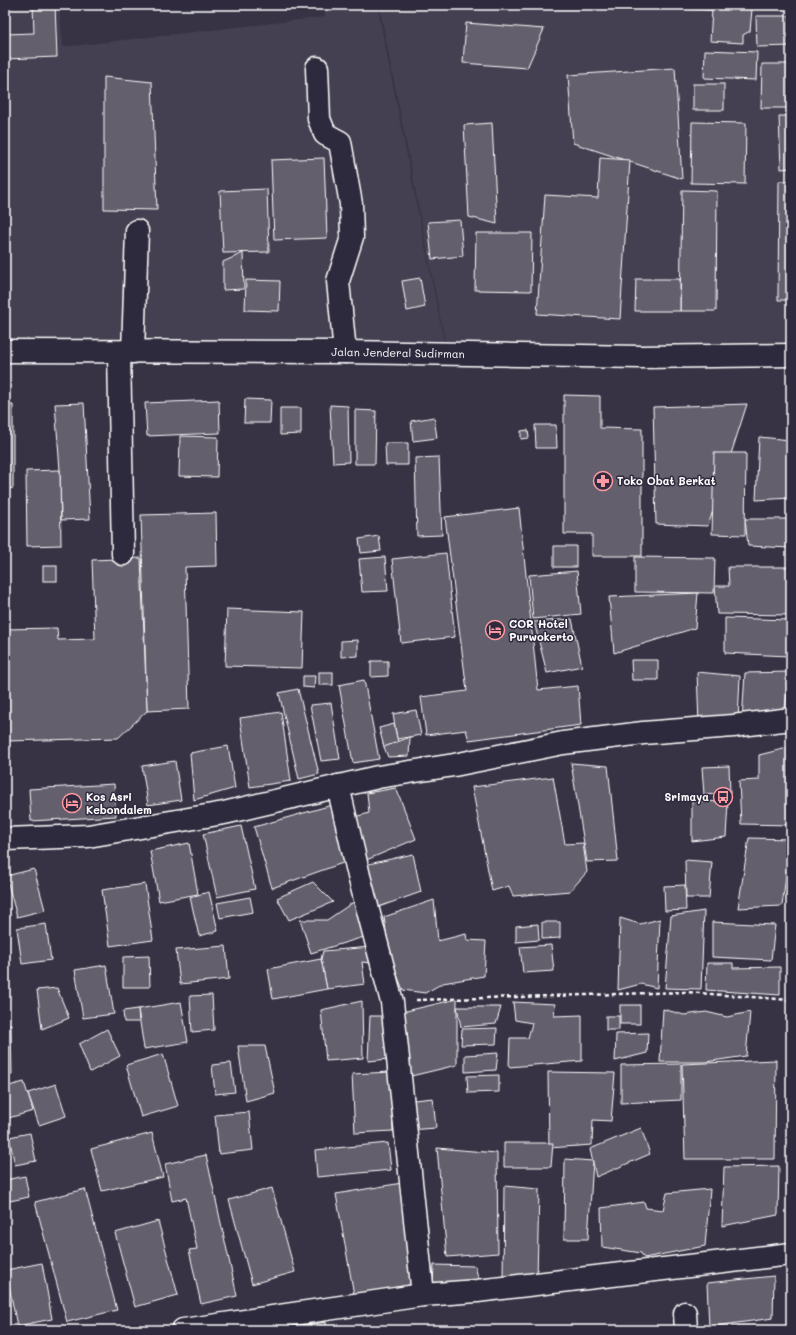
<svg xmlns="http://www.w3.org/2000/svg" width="796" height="1335" viewBox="0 0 796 1335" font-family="Mali,sans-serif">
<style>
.built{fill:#444051}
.building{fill:#635f6d;stroke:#fff}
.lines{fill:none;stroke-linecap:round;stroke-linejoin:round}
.minor-casing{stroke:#fff;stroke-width:25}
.major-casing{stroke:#fff;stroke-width:25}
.path{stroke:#fff;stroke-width:2.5;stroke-dasharray:4 3;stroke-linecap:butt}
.minor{stroke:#2f2a3d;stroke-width:22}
.major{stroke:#2f2a3d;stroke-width:22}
.labels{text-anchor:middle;stroke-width:3;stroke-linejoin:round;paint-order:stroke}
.street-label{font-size:11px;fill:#fff;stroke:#2f2a3d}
.poi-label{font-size:11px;font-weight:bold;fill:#fff;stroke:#2f2a3d;text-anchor:start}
</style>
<rect width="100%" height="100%" fill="#373345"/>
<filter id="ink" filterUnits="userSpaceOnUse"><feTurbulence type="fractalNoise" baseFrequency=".025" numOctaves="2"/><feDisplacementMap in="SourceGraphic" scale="8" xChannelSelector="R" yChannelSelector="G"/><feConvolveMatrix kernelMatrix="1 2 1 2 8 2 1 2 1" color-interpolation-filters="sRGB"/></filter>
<g filter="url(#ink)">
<g class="built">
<polygon points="5,5 59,5 63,47 325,17 324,5 377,5 447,357 5,353"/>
<polygon points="379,5 791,5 791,354 448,357"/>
</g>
<g class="building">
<polygon points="33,5 55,5 57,57 5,59 5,34 34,33"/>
<polygon points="691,5 752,9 750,31 743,35 743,43 710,41 712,10 690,9"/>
<polygon points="756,16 791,16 791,46 757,47"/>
<polygon points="466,23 544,29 527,68 463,63"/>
<polygon points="705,50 757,52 756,80 704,78"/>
<polygon points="762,64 791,64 791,108 761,108"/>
<polygon points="675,68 682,179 573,143 568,75"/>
<polygon points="104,77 152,82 157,210 104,209"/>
<rect x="693" y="84" width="31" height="26"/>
<polygon points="779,116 791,116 791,168 781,169"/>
<polygon points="692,122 746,123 745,184 691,183"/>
<polygon points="492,123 497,224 469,217 464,125"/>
<polygon points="324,158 327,238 274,240 271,160"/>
<polygon points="600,158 630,160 620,319 537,314 545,195 598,198"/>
<polygon points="779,181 791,181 791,300 778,300"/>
<polygon points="267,189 269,252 223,253 220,191"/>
<polygon points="682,190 717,191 716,311 680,311"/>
<polygon points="460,220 463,256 432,259 428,222"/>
<polygon points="476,233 532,233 531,291 475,290"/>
<polygon points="243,253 244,289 223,290 223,262"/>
<polygon points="420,278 425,307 407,311 402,281"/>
<polygon points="636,279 680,279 680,311 635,311"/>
<polygon points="246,280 280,281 279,311 245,310"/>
<polygon points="564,395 600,396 600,428 642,429 642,556 592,556 592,534 564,534"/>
<polygon points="245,399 271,400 270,423 244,423"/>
<polygon points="219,400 220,433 147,436 145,403"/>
<polygon points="84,403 90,519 61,520 60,470 55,404"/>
<polygon points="747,404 708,526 656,524 653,407"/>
<polygon points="5,405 13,405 13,488 5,490"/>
<polygon points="330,405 348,406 349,462 333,463"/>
<polygon points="280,408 301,408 301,434 280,435"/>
<polygon points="355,410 376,411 375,464 355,464"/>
<polygon points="434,417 437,438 413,441 411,421"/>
<polygon points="535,425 556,425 557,448 536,448"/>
<polygon points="528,430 529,438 521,439 521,431"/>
<polygon points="180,436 218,437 217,477 179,476"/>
<polygon points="759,437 791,440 791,498 756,500"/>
<polygon points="385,443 408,443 408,465 386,465"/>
<polygon points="714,453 746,453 745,535 712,534"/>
<polygon points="439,457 442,535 417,536 415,458"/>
<polygon points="60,470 61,545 27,546 26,471"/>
<polygon points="519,508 538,690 578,686 581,725 469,740 466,730 426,735 421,697 467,691 445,517"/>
<polygon points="216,513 217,566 185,567 189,709 147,711 141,515"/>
<polygon points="745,519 791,519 791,548 748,546"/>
<polygon points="379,536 381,551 361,553 359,539"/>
<rect x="554" y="546" width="22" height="21"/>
<polygon points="446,553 455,637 401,643 392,559"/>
<polygon points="385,557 388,591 362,592 359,559"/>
<polygon points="635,557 715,558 714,593 635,592"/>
<polygon points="141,558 147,711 118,738 7,741 5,629 57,628 58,640 95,639 92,560"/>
<rect x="43" y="566" width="14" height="15"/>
<polygon points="728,567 791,567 791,615 717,614 715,586 729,586"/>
<polygon points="577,571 581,614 533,619 529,575"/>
<polygon points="698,593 695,628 614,653 609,597"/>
<polygon points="227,609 304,612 302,668 225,666"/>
<polygon points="725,618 791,620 788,656 725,653"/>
<polygon points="572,619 582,666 547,673 534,622"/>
<polygon points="358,640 358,656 341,657 341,641"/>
<polygon points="631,660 658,660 658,680 632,680"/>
<polygon points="371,661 388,661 388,676 371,677"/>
<rect x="319" y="672" width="14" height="13"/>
<polygon points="697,672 740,676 738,721 699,724"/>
<polygon points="790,672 784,717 742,721 745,673"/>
<polygon points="303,676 315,676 314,688 303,687"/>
<polygon points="364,680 379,759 353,763 339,685"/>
<polygon points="298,689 319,774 299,779 279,693"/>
<polygon points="331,703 340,759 321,761 310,705"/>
<polygon points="416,710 421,735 397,739 393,714"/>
<polygon points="281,712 291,781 250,787 240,718"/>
<polygon points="394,724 398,743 384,747 379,728"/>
<polygon points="410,737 409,756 388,757 384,747"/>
<polygon points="228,746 235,788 194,800 190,753"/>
<polygon points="791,747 789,778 791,779 791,825 741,824 739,781 759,780 759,755"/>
<polygon points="175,761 181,800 148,805 142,766"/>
<polygon points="571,763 608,766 618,861 587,862"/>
<polygon points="729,766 730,793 704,795 702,767"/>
<polygon points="553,777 565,844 583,843 587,872 570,891 513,896 509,886 492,891 472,787"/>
<polygon points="114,784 116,816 31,821 29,789"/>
<polygon points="396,788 416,839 364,861 351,818 369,813 367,793"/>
<polygon points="692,801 728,802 726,837 692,841"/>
<polygon points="332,805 354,859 272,888 254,827"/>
<polygon points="241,826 255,889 217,897 203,834"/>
<polygon points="749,838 791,839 782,906 738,908"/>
<polygon points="189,843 198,894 159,901 150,851"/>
<polygon points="413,854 421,892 373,909 360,866"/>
<polygon points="685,860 712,862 709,898 686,898"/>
<polygon points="34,869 45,910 17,917 6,876"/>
<polygon points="313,882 333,902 289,920 277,898"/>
<polygon points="145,884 153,940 110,946 102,890"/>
<polygon points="685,885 686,910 665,911 664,886"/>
<polygon points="209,892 218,931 199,936 190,897"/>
<polygon points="250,897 253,912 220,918 217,903"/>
<polygon points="361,897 367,936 311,953 300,920 327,920"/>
<polygon points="434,900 438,941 466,934 467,940 486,941 484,976 443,983 425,993 403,990 390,957 384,917"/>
<polygon points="704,911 701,989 665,988 671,916"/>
<polygon points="620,918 640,924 660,919 657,988 641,984 618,990"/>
<polygon points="542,922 560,922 560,938 542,939"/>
<polygon points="712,922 775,925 771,960 712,957"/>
<polygon points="46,924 51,960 22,964 17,928"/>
<polygon points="538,924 539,940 516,942 516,926"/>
<polygon points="551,945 554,971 523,973 520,947"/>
<polygon points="5,946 9,982 5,982"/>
<polygon points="226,946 229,979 180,984 176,950"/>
<polygon points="371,947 371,963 362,962 365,984 327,989 321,959 323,951"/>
<polygon points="149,956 150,987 123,987 123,957"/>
<polygon points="321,959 327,989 273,999 268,969"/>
<polygon points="707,963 733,963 733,968 780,967 780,995 706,990"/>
<polygon points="106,965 114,1014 83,1018 75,970"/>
<polygon points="57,988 69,1018 42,1029 37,990"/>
<polygon points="212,995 214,1030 192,1032 190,996"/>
<polygon points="457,999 457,1065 403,1078 402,1012"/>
<polygon points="362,1001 363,1058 326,1061 321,1010"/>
<polygon points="181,1002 188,1042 144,1049 138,1009"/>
<polygon points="513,1002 555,1004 554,1016 582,1015 582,1061 509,1067 510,1038 528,1038 532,1023 515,1020"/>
<rect x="620" y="1005" width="20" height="19"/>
<polygon points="457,1007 501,1007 496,1024 461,1027"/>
<polygon points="138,1009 139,1022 124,1022 123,1011"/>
<polygon points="663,1009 684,1015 706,1012 727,1017 750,1012 746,1056 705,1062 660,1062"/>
<polygon points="370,1016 391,1016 389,1059 368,1061"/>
<rect x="606" y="1016" width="13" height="14"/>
<polygon points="5,1024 11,1024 12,1075 5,1076"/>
<polygon points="497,1028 496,1044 461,1045 462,1029"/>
<polygon points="107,1029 120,1056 90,1072 79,1044"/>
<polygon points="648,1033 647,1053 615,1061 616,1034"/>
<polygon points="238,1046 265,1046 275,1093 246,1101"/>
<polygon points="498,1053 496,1070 465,1072 465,1055"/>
<polygon points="163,1054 178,1106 141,1117 126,1065"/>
<polygon points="776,1060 775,1159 685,1159 682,1064"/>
<polygon points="231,1063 235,1092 215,1094 212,1065"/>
<polygon points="681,1064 681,1100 621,1103 621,1065"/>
<polygon points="390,1072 393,1131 355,1133 352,1074"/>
<polygon points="548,1072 615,1073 611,1121 593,1120 592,1145 549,1148"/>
<polygon points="499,1075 499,1092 468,1093 467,1076"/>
<polygon points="24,1082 33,1111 5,1119 5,1087"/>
<polygon points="56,1084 66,1116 39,1125 28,1093"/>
<polygon points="433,1098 436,1128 408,1130 405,1101"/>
<polygon points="249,1112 253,1150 219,1154 215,1115"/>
<polygon points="641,1128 650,1154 596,1177 590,1149"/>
<polygon points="30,1133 36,1161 15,1165 9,1137"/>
<polygon points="152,1133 163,1177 102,1191 91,1149"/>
<polygon points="388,1143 391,1170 317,1177 315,1150"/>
<polygon points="504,1143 553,1143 551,1167 504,1167"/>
<polygon points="437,1148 497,1153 498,1253 447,1257"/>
<polygon points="206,1155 237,1296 201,1304 189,1250 197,1249 186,1198 172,1201 165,1164"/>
<polygon points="565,1159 593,1161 588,1239 564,1239"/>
<polygon points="779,1166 778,1215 722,1226 724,1167"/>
<polygon points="25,1176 29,1197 5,1202 5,1180"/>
<polygon points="402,1183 414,1284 354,1295 336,1194"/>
<polygon points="504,1186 539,1189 537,1279 503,1281"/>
<polygon points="272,1188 295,1272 252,1284 229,1200"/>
<polygon points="85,1189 117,1310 67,1322 35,1202"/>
<polygon points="710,1189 705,1246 644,1258 641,1253 602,1247 601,1208 644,1202 646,1208 663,1210 667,1193"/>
<polygon points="158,1221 178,1295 135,1307 115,1233"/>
<polygon points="42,1263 52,1319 17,1326 6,1270"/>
<polygon points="434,1265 475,1266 480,1284 433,1283"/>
<polygon points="774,1276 773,1318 709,1327 707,1283"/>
<polygon points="326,1322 327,1330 284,1330 283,1329"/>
<polygon points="732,1326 772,1328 772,1330 732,1330"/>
</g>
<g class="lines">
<g class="minor-casing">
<g id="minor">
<polyline points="317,68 319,119 325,134 340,142 351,204 352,237 338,281 345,352"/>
<polyline points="119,352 123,554"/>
<polyline points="133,352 137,231"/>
<polyline points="338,786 359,876 392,1002 423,1295"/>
<polyline points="5,839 88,836 141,827 224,813 378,777 454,765 563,743 643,733 733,726 791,719"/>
<polyline points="685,1313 686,1330"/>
<polyline points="183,1330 423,1295 477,1291 791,1254"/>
</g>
</g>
<g class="major-casing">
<g id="major">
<path id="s1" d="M5,351L345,352L641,357L791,355"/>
</g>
</g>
<polyline class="path" points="416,1000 685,992 791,1000"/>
<use href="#minor" class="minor"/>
<use href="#major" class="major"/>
</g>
</g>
<defs>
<g id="pharmacy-ring" transform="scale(1)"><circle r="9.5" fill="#2f2a3d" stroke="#ff9aa2" stroke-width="1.5"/><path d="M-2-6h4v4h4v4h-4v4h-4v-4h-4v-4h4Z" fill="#ff9aa2"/></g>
<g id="hotel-ring" transform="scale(1)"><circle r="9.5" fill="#2f2a3d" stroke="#ff9aa2" stroke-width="1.5"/><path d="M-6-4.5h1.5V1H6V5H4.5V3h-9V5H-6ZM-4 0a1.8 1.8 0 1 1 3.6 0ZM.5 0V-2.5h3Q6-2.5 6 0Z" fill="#ff9aa2"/></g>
<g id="bus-ring" transform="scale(1)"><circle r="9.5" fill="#2f2a3d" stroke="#ff9aa2" stroke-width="1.5"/><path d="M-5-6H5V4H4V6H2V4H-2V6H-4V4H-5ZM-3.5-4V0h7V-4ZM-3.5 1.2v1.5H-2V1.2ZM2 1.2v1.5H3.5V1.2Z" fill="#ff9aa2"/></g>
</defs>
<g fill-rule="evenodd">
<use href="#pharmacy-ring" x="603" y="481"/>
<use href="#hotel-ring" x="495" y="630"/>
<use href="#bus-ring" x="723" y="797"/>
<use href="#hotel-ring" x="72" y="803"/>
</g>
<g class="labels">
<g class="street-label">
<text dy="4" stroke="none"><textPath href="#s1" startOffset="393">Jalan Jenderal Sudirman</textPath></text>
</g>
<g class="poi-label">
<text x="617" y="485">Toko Obat Berkat</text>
<text x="509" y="628">COR Hotel<tspan x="509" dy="13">Purwokerto</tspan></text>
<text x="86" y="801">Kos Asri<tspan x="86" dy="13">Kebondalem</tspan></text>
<text x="709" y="801" text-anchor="end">Srimaya</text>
</g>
</g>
<rect width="796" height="1335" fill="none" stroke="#2f2a3d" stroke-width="20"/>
<rect x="10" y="10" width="776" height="1315" fill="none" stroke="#fff" stroke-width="1.5" filter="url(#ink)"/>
</svg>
